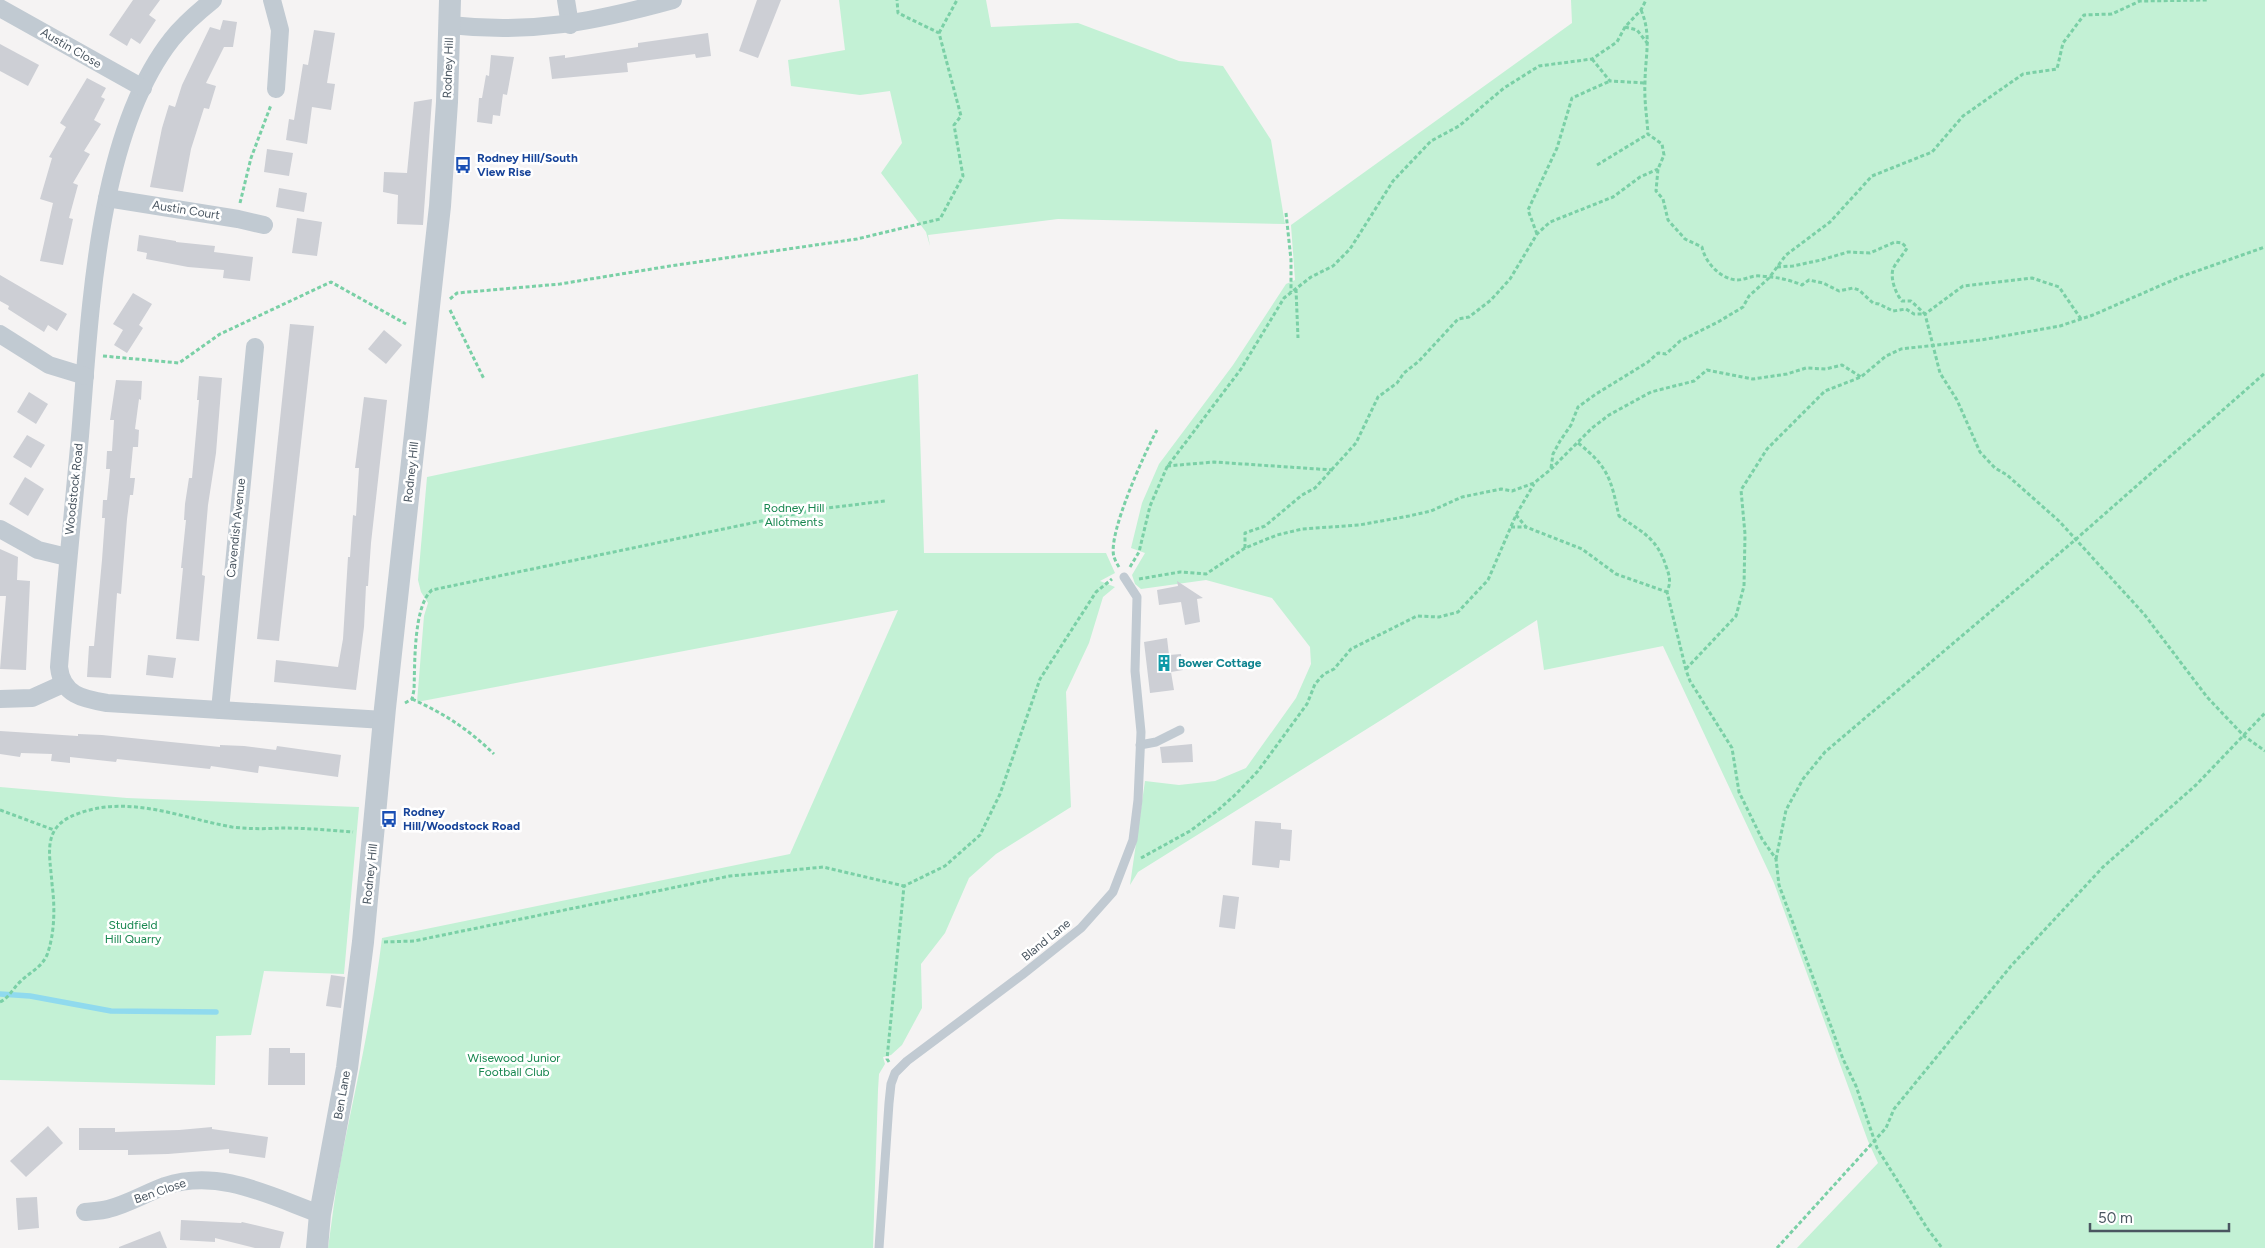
<svg xmlns="http://www.w3.org/2000/svg" width="2265" height="1248" viewBox="0 0 2265 1248" font-family="Figtree,sans-serif">
<style>
.green{fill:#c3f1d5}
.lines{fill:none;stroke-linecap:round;stroke-linejoin:round}
.stream{stroke:#90daee;stroke-width:5.5}
.building{fill:#cdcfd5}
.path{stroke:#7ad0a6;stroke-width:3;stroke-dasharray:4 2.5;stroke-linecap:butt}
.service{stroke:#c1cad2;stroke-width:9}
.minor{stroke:#c1cad2;stroke-width:18}
.tertiary{stroke:#c1cad2;stroke-width:22}
.labels{text-anchor:middle;stroke-width:5;stroke-linejoin:round;paint-order:stroke}
.street-label{font-size:12px;fill:#4a5661;stroke:#fff}
.transit-label{font-size:12px;font-weight:bold;fill:#164399;stroke:#fff;text-anchor:start}
.park-label{font-size:12px;fill:#17864f;stroke:#fff}
.culture-label{font-size:12px;font-weight:bold;fill:#0d838f;stroke:#fff;text-anchor:start}
</style>
<rect width="100%" height="100%" fill="#f5f3f3"/>
<g class="green">
<polygon points="839,0 986,0 991,27 1078,23 1179,61 1223,66 1271,140 1285,224 1058,219 928,235 930,246 926,232 881,173 902,143 890,91 860,95 791,86 788,60 845,50"/>
<polygon points="1571,0 2265,0 2265,1248 1797,1248 1878,1163 1868,1141 1774,883 1663,646 1544,670 1537,620 1386,717 1138,872 1130,885 1145,781 1179,785 1215,781 1246,768 1296,698 1311,664 1310,647 1272,598 1206,580 1141,589 1135,584 1132,575 1145,553 1131,548 1142,503 1159,464 1233,365 1286,284 1295,280 1291,225 1572,23"/>
<path d="M918,374L924,553H1106L1115,573L1100,581L1115,587L1103,597L1089,643L1066,692L1071,807L996,854L969,878L945,933L921,964L922,1008L902,1045L891,1055L883,1057L885,1064L879,1074L878,1090L873,1248H328C332,1221 335,1193 340,1165C355,1089 373,1014 382,938L790,854L898,610L417,702L424,616L428,603L421,592L418,580L427,477Z"/>
<polygon points="0,787 127,798 359,807 344,974 264,971 251,1035 216,1036 215,1085 0,1080"/>
</g>
<g class="lines">
<polyline class="stream" points="0,994 30,996 111,1011 216,1012"/>
</g>
<g class="building">
<polygon points="133,0 160,0 149,15 156,20 140,44 131,38 127,46 109,35"/>
<polygon points="757,0 781,0 758,58 739,51"/>
<polygon points="223,20 237,22 233,47 224,47 206,83 216,86 209,109 204,108 191,149 183,192 150,187 162,128 169,105 175,107 182,85 210,27 220,30"/>
<polygon points="314,30 335,33 327,83 335,84 331,110 312,107 307,144 286,140 289,119 294,120 303,64 308,65"/>
<polygon points="708,33 711,56 696,58 695,54 627,63 628,72 552,79 549,57 565,55 565,58 638,47 638,43"/>
<polygon points="0,44 39,65 28,86 0,71"/>
<polygon points="491,55 514,57 507,95 503,94 500,116 493,115 492,124 477,122 479,98 482,98 486,75 489,76"/>
<polygon points="87,78 106,88 101,97 105,99 94,120 101,124 84,151 90,154 73,183 78,185 69,218 73,219 63,265 40,261 53,203 40,199 52,158 49,157 66,127 60,123"/>
<polygon points="432,99 423,225 397,224 398,195 383,192 384,172 407,173 414,102"/>
<polygon points="267,149 293,153 289,176 264,172"/>
<polygon points="279,188 307,193 304,212 276,207"/>
<polygon points="297,218 322,222 317,256 292,253"/>
<polygon points="139,235 176,241 176,242 215,246 214,252 253,257 250,281 223,278 224,270 188,267 146,259 147,253 137,251"/>
<polygon points="0,275 67,314 57,331 48,325 44,332 8,309 9,306 0,301"/>
<polygon points="133,293 152,304 139,325 143,328 127,353 114,345 123,330 113,324"/>
<polygon points="290,324 314,326 279,641 257,639"/>
<polygon points="384,330 402,345 386,364 368,349"/>
<polygon points="199,376 222,378 216,453 208,505 202,575 205,576 199,641 176,639 183,568 181,568 186,520 184,520 185,504 189,478 192,478 199,400 197,400"/>
<polygon points="116,380 142,381 141,400 139,399 135,429 139,430 138,447 133,447 130,478 135,478 133,495 130,495 127,519 121,594 117,593 111,678 87,677 89,646 94,646 102,560 105,518 102,518 103,500 107,500 110,469 106,469 107,451 112,451 114,420 110,420"/>
<polygon points="29,392 48,404 36,424 17,412"/>
<polygon points="364,397 387,400 371,543 368,586 366,586 364,627 356,690 274,682 276,660 338,667 343,639 348,557 350,557 353,515 356,516 359,468 355,468"/>
<polygon points="27,435 45,445 31,468 13,457"/>
<polygon points="25,477 44,489 28,516 9,504"/>
<polygon points="0,549 18,557 17,580 30,581 26,670 0,669 6,596 0,596"/>
<polygon points="1177,581 1203,598 1197,599 1200,622 1185,625 1181,602 1159,605 1157,590 1178,586"/>
<polygon points="1167,638 1169,655 1181,654 1183,670 1171,672 1174,690 1150,693 1144,642"/>
<polygon points="148,655 176,658 173,678 146,675"/>
<polygon points="0,731 78,736 78,734 102,735 220,747 220,745 244,746 276,750 277,746 341,755 338,777 259,766 258,773 211,766 210,769 117,759 116,762 70,757 70,763 51,761 52,754 21,753 20,757 0,754"/>
<polygon points="1192,744 1193,762 1162,763 1160,747"/>
<polygon points="1255,821 1281,823 1281,829 1292,830 1290,861 1280,860 1279,868 1252,865"/>
<polygon points="1223,895 1239,897 1235,929 1219,927"/>
<polygon points="331,975 345,977 341,1008 326,1006"/>
<polygon points="269,1048 290,1048 290,1053 305,1053 305,1085 268,1085"/>
<polygon points="48,1126 63,1143 26,1177 10,1161"/>
<polygon points="212,1127 212,1129 268,1137 265,1158 229,1153 229,1149 168,1154 128,1155 128,1150 79,1150 79,1128 115,1128 115,1132 179,1130"/>
<polygon points="37,1197 39,1228 18,1230 16,1198"/>
<polygon points="181,1220 241,1223 242,1222 284,1232 280,1248 255,1248 215,1238 215,1242 180,1240"/>
<polygon points="160,1231 167,1248 119,1248 119,1247"/>
</g>
<g class="lines">
<g class="path">
<path d="M1641,10C1652,35 1645,57 1645,83C1644,100 1647,117 1648,134L1662,144L1664,155L1658,169L1656,191L1663,199L1668,220L1685,239L1702,247C1705,262 1720,279 1737,280C1745,280 1752,275 1760,276C1775,277 1788,279 1802,285L1809,280L1823,283L1839,291L1853,288L1859,290L1873,303L1879,304L1893,311L1906,309L1914,314H1925"/>
<polyline points="1625,27 1637,30 1648,44"/>
<polyline points="939,33 957,0"/>
<polyline points="1592,59 1610,81 1645,83"/>
<polyline points="1597,165 1648,134"/>
<polyline points="240,203 251,158 271,105"/>
<polyline points="1286,213 1291,260 1291,292"/>
<polyline points="1537,234 1528,210 1557,148 1572,98 1610,81"/>
<path d="M1777,267L1793,266L1821,260L1848,252L1870,253L1895,242L1902,243L1907,248C1903,255 1896,262 1893,269C1890,279 1896,294 1902,301H1911L1925,314"/>
<polyline points="1296,289 1298,338"/>
<polyline points="450,299 457,293 560,284 670,266 857,239 940,219 963,176 954,125 961,116 939,33 898,13 897,0"/>
<polyline points="450,310 484,379"/>
<polyline points="2081,319 2059,287 2032,278 1963,286 1925,314 1940,373 1957,400 1980,452 1995,468 2007,475 2059,521 2144,614 2207,697 2244,736 2265,751"/>
<polyline points="103,356 179,363 220,334 331,282 406,324"/>
<path d="M1578,443C1609,467 1611,480 1619,516C1642,532 1657,538 1666,566C1670,577 1671,582 1667,592L1686,670L1690,681L1732,748L1739,792L1762,839L1776,859L1779,885L1843,1059L1856,1086L1877,1148L1927,1228L1942,1248"/>
<polyline points="1167,466 1214,462 1333,470"/>
<polyline points="1551,468 1553,454 1560,441 1571,425 1578,407 1596,394 1648,362 1658,353 1666,354 1680,341 1718,322 1743,307 1749,296 1769,278 1786,255 1830,222 1872,176 1932,152 1963,116 2023,74 2057,69 2063,43 2084,15 2112,14 2140,1 2207,0"/>
<polyline points="1516,515 1526,527 1582,549 1616,574 1667,592"/>
<polyline points="1511,527 1526,527"/>
<polyline points="1245,548 1245,533 1265,526 1302,495 1315,488 1356,443 1378,397 1397,383 1404,373 1419,361 1458,319 1469,317 1491,300 1510,279 1537,234 1550,222 1613,197 1640,177 1658,169"/>
<path d="M1119,567C1117,564 1115,560 1114,557C1107,535 1145,452 1157,430"/>
<polyline points="1130,567 1139,552 1150,506 1167,467 1241,369 1284,298 1311,277 1333,266 1350,249 1393,181 1431,141 1459,126 1504,88 1539,66 1592,59 1617,42 1625,27 1641,10 1646,0"/>
<polyline points="1139,579 1180,572 1206,574 1245,548 1277,535 1302,529 1359,525 1409,516 1431,511 1462,497 1501,489 1512,491 1534,483 1550,470 1592,428 1609,415 1651,392 1694,381 1707,370 1753,379 1787,374 1806,368 1826,369 1842,365 1861,377"/>
<polyline points="1686,669 1736,616 1744,586 1745,534 1741,490 1767,449 1825,391 1861,377 1886,356 1901,349 1981,340 2060,326 2093,315 2180,277 2265,247"/>
<path d="M412,699C445,714 468,729 494,754"/>
<path d="M405,703L412,699L414,690C415,666 413,606 432,590L819,509L885,501"/>
<polyline points="0,810 54,830"/>
<polyline points="1141,858 1190,831 1217,811 1236,794 1258,771 1307,704 1315,684 1324,674 1334,669 1351,649 1417,616 1439,617 1458,612 1488,580 1516,515 1534,484"/>
<polyline points="1776,859 1786,810 1803,779 1825,752 2075,540 2265,373"/>
<polyline points="384,942 414,941 730,876 823,867 904,886"/>
<path d="M0,1002C9,998 13,988 21,981C30,972 41,968 47,955C55,933 55,906 52,884C50,854 41,827 77,814C129,794 181,818 232,827C249,829 265,829 281,828C305,828 329,830 353,832"/>
<polyline points="889,1062 887,1059 904,886 945,866 980,835 1000,794 1040,679 1096,592 1112,579"/>
<polyline points="1777,1248 1886,1128 1894,1109 2011,966 2103,867 2196,785 2265,713"/>
</g>
<g class="service">
<polyline points="1140,745 1156,742 1180,730"/>
<polyline points="879,1248 889,1103 891,1084 895,1073 907,1061 1022,975 1081,928 1113,892 1133,840 1138,800 1141,732 1135,671 1137,597 1124,577"/>
</g>
<g class="minor">
<path d="M213,0C198,12 184,24 172,39C96,135 90,318 80,436C73,513 65,590 59,667C62,695 83,699 107,703L384,720"/>
<polyline points="272,0 280,30 276,89"/>
<polyline points="566,0 570,25"/>
<polyline points="0,8 143,88"/>
<path d="M449,25C533,34 593,22 673,0"/>
<polyline points="107,198 238,219 264,225"/>
<polyline points="0,334 49,365 85,376"/>
<polyline points="0,529 38,550 67,557"/>
<polyline points="0,699 32,698 63,684"/>
<polyline points="220,710 255,347"/>
<path d="M85,1212C93,1211 101,1211 108,1209C128,1204 146,1193 165,1186C219,1168 270,1196 320,1214"/>
</g>
<polyline class="tertiary" points="317,1248 320,1214 347,1068 363,942 385,708 440,206 447,102 450,0"/>
</g>
<defs>
<g id="bus-bare" transform="scale(1.35)"><path d="M-5-6H5V4H4V6H2V4H-2V6H-4V4H-5ZM-3.5-4V0h7V-4ZM-3.5 1.2v1.5H-2V1.2ZM2 1.2v1.5H3.5V1.2Z" fill="#1a4fb4" stroke="#fff" stroke-width="2.5" paint-order="stroke"/></g>
<g id="building-bare" transform="scale(1.35)"><path d="M-4-6H4V6H1V3H-1V6H-4ZM-2.5-4.3h1.7v1.8h-1.7ZM.8-4.3h1.7v1.8H.8ZM-2.5-1h1.7V.8h-1.7ZM.8-1h1.7V.8H.8Z" fill="#0f9aa8" stroke="#fff" stroke-width="2.5" paint-order="stroke"/></g>
</defs>
<g fill-rule="evenodd">
<use href="#bus-bare" x="463" y="165"/>
<use href="#building-bare" x="1164" y="663"/>
<use href="#bus-bare" x="389" y="819"/>
</g>
<g class="labels">
<g class="street-label">
<text transform="translate(71 48) rotate(30)" y="4">Austin Close</text>
<text transform="translate(448 68) rotate(-88)" y="4">Rodney Hill</text>
<text transform="translate(186 210) rotate(9)" y="4">Austin Court</text>
<text transform="translate(411 472) rotate(-84)" y="4">Rodney Hill</text>
<text transform="translate(74 489) rotate(-84)" y="4">Woodstock Road</text>
<text transform="translate(236 528) rotate(-84)" y="4">Cavendish Avenue</text>
<text transform="translate(370 874) rotate(-84)" y="4">Rodney Hill</text>
<text transform="translate(1046 940) rotate(-39)" y="4">Bland Lane</text>
<text transform="translate(342 1095) rotate(-80)" y="4">Ben Lane</text>
<text transform="translate(160 1191) rotate(-19)" y="4">Ben Close</text>
</g>
<g class="transit-label">
<text x="477" y="162">Rodney Hill/South<tspan x="477" dy="14">View Rise</tspan></text>
<text x="403" y="816">Rodney<tspan x="403" dy="14">Hill/Woodstock Road</tspan></text>
</g>
<g class="park-label">
<text x="794" y="512">Rodney Hill<tspan x="794" dy="14">Allotments</tspan></text>
<text x="133" y="929">Studfield<tspan x="133" dy="14">Hill Quarry</tspan></text>
<text x="514" y="1062">Wisewood Junior<tspan x="514" dy="14">Football Club</tspan></text>
</g>
<g class="culture-label">
<text x="1178" y="667">Bower Cottage</text>
</g>
</g>
<path d="M2090 1223v8h139v-8" fill="none" stroke="#4a5661" stroke-width="2.5"/>
<text x="2098" y="1223" font-size="15" fill="#4a5661" stroke="#ffffff" stroke-width="4" paint-order="stroke">50 m</text>
</svg>
